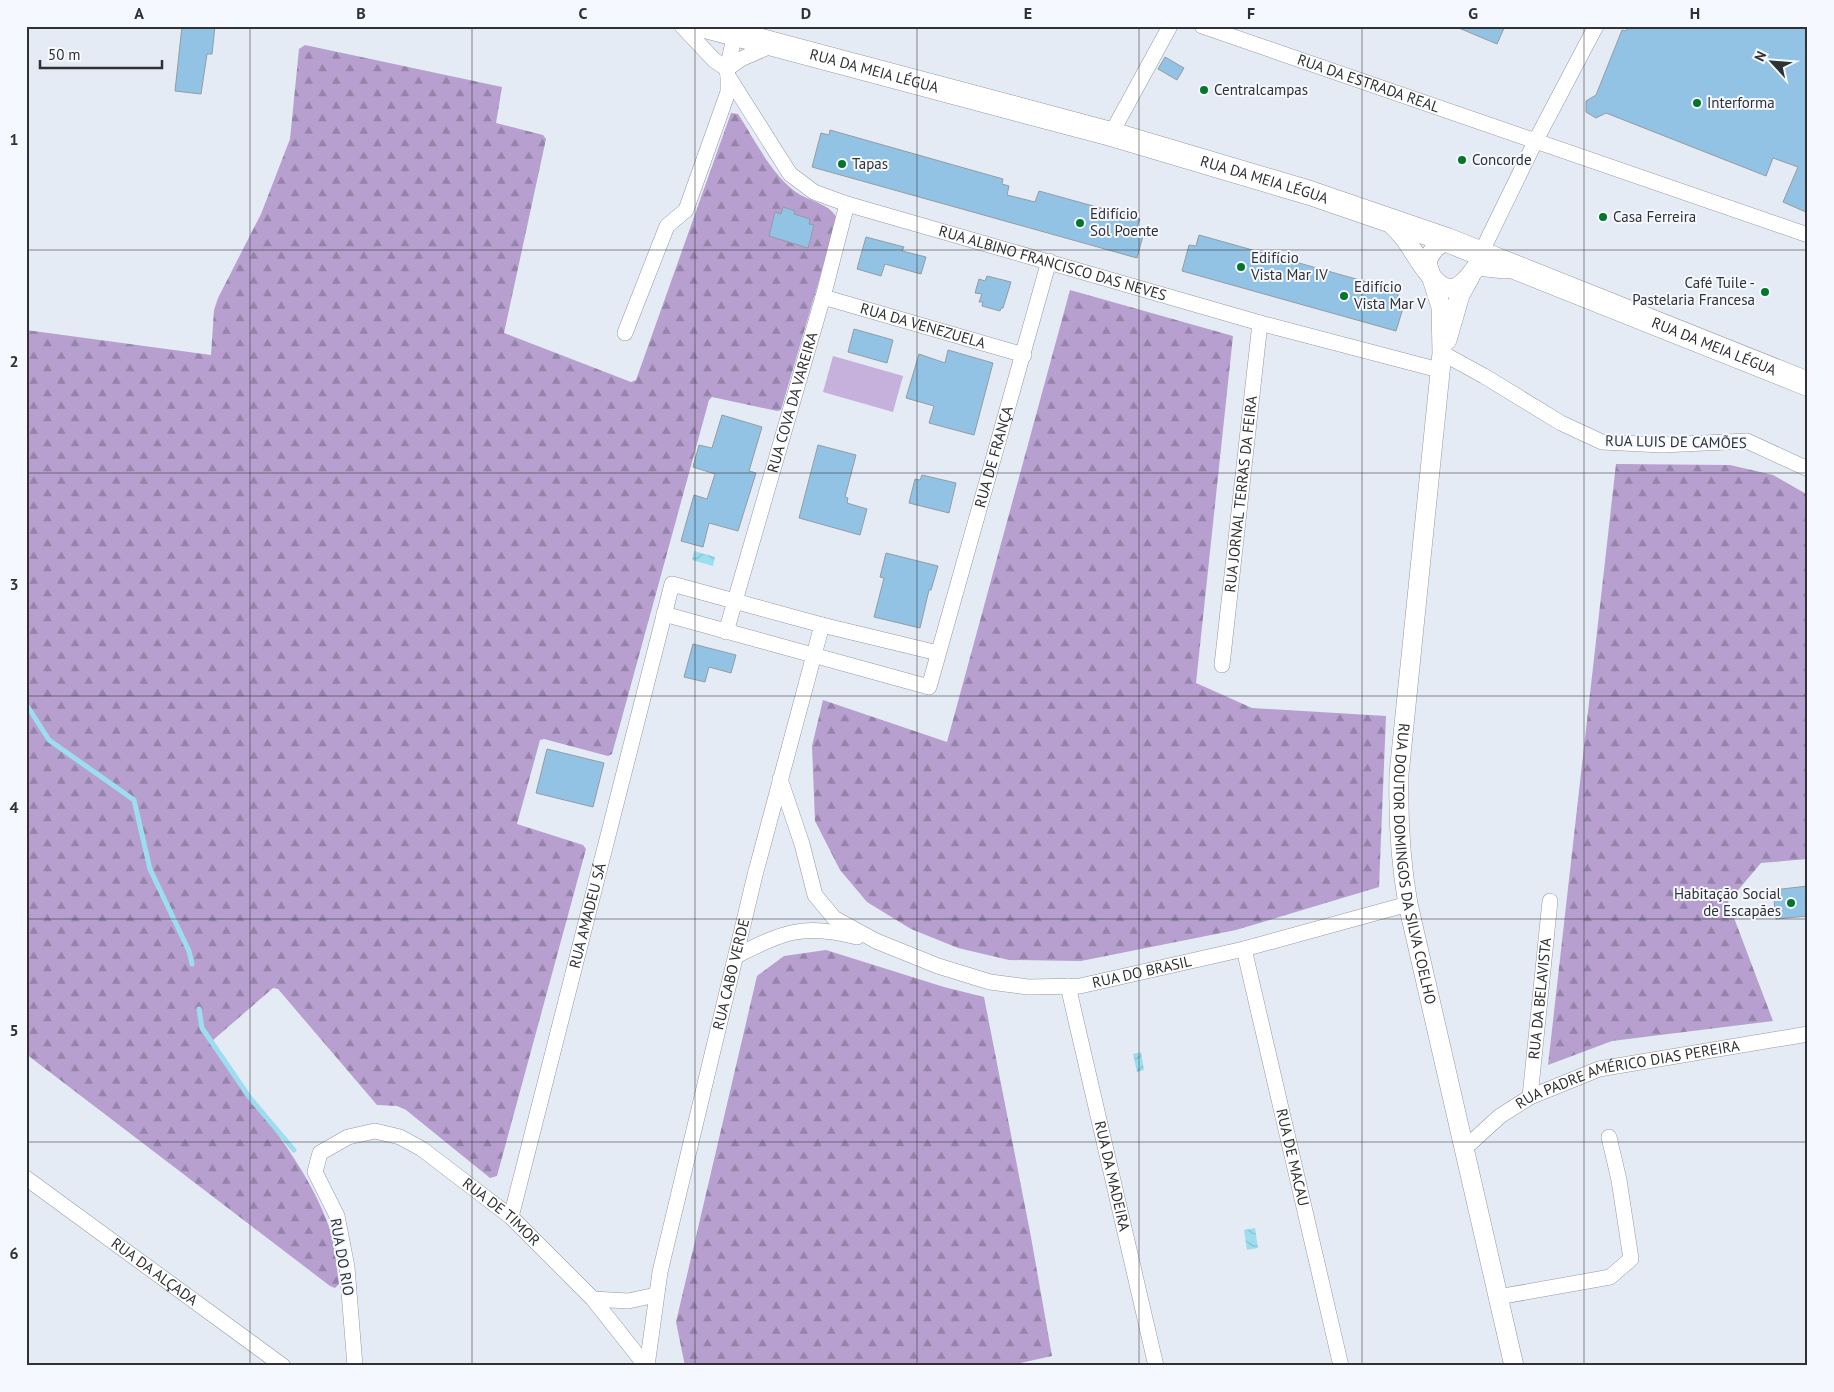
<svg xmlns="http://www.w3.org/2000/svg" width="1834" height="1392" viewBox="0 0 1834 1392" font-family="'PT Sans',sans-serif">
<style>
.forest{fill:url(#forest-firs)}
.park{fill:#c6b0dc}
.water{fill:url(#water-waves)}
.lines{fill:none;stroke-linecap:round;stroke-linejoin:round}
.stream{stroke:#9cdef0;stroke-width:5}
.building{fill:#92c3e5;stroke:#939ca2}
.minor-casing{stroke:#9499a2;stroke-width:16}
.tertiary-casing{stroke:#9499a2;stroke-width:20}
.primary-casing{stroke:#9499a2;stroke-width:25}
.minor{stroke:#fff;stroke-width:15}
.tertiary{stroke:#fff;stroke-width:19}
.primary{stroke:#fff;stroke-width:24}
.grid{fill:none;stroke:#2f3134;stroke-width:1;stroke-opacity:0.55}
.poi-dot{fill:#03762a;stroke:#f5f8fe;stroke-width:2}
.labels{text-anchor:middle;stroke-width:4;stroke-linejoin:round;paint-order:stroke}
.street-label{font-size:15px;fill:#2f3134;stroke:#f5f8fe}
.poi-label{font-size:15px;fill:#2f3134;stroke:#f5f8fe;text-anchor:start}
.neatline{fill:none;stroke:#2f3134;stroke-width:2}
.grid-label{font-size:16px;text-anchor:middle;font-weight:bold;fill:#2f3134}
</style>
<defs>
<pattern id="forest-firs" width="22" height="20" patternUnits="userSpaceOnUse" patternTransform="scale(1.25)"><rect width="22" height="20" fill="#b7a0cf"/><path d="M5 1l3.5 6h-7zM16 11l3.5 6h-7z" fill="#9583a9"/></pattern>
<pattern id="water-waves" width="16" height="10" patternUnits="userSpaceOnUse" patternTransform="scale(1.25)"><rect width="16" height="10" fill="#9cdef0"/><path d="M0 5q4-4 8 0t8 0" fill="none" stroke="#87bfce"/></pattern>
</defs>
<rect width="100%" height="100%" fill="#e5ebf4"/>
<g class="forest">
<path d="M305,45L502,87L496,123L543,135L546,139L504,333L631,382L636,380L731,113L738,114C755,140 771,174 796,192C808,201 832,204 837,219L781,410L777,411L712,397L709,400L612,754L608,756L544,739L540,740L517,824L583,845L586,849L497,1176L490,1178L406,1110L397,1106L377,1105L278,989L273,988L212,1041L213,1047C251,1100 306,1163 328,1224C335,1243 336,1264 339,1284L335,1288L330,1286L26,1054V330L211,355L214,310L218,298L261,214L290,139L299,49Z"/>
<polygon points="1070,290 1233,336 1196,683 1252,708 1386,716 1379,887 1236,930 1081,961 1009,960 958,948 911,929 867,902 840,870 815,821 812,746 823,700 947,742"/>
<polygon points="1616,464 1730,465 1773,475 1808,495 1808,859 1761,863 1728,902 1773,1021 1612,1041 1548,1065"/>
<polygon points="826,950 944,987 984,997 1031,1237 1052,1356 1007,1366 685,1366 676,1322 757,976 784,956"/>
</g>
<polygon class="park" points="833,356 903,376 893,412 823,392"/>
<g class="water">
<polygon points="694,551 715,557 713,566 692,560"/>
<polygon points="1141,1052 1144,1070 1137,1072 1133,1054"/>
<polygon points="1255,1228 1258,1248 1247,1250 1244,1230"/>
</g>
<g class="lines">
<g class="stream">
<polyline points="26,704 49,740 134,800 150,869 189,951 192,964"/>
<polyline points="199,1009 202,1028 250,1098 294,1150"/>
</g>
</g>
<g class="building">
<polygon points="182,26 215,26 212,54 207,54 201,94 175,91"/>
<polygon points="1454,26 1505,26 1497,44"/>
<polygon points="1628,26 1808,26 1808,213 1783,202 1798,167 1773,158 1766,176 1606,113 1596,118 1586,112 1586,101 1596,95 1622,30 1626,31"/>
<polygon points="1165,57 1184,68 1177,80 1158,69"/>
<polygon points="830,130 1003,179 1002,184 1009,186 1007,195 1035,202 1039,191 1140,219 1136,230 1144,232 1137,258 812,167 821,133 829,135"/>
<polygon points="783,207 795,211 794,214 810,219 809,224 814,225 808,248 769,236 775,212 781,214"/>
<polygon points="1199,235 1399,291 1396,303 1404,305 1396,331 1182,271 1189,245 1196,246"/>
<polygon points="866,237 904,247 902,251 926,257 921,274 885,264 881,276 857,269"/>
<polygon points="987,276 1011,282 1003,308 1001,308 1000,311 982,306 983,302 979,302 982,294 975,293 979,279 985,281"/>
<polygon points="854,329 893,340 887,363 848,352"/>
<polygon points="948,350 993,363 974,435 929,423 934,406 906,398 919,354 945,363"/>
<polygon points="722,415 762,427 749,471 756,473 738,531 709,523 703,547 681,541 694,495 707,499 715,474 693,467 699,445 712,448"/>
<polygon points="818,445 856,455 845,497 848,498 847,503 867,509 860,535 799,518"/>
<polygon points="922,475 956,483 949,513 909,503 915,479 920,480"/>
<polygon points="886,553 938,566 931,590 929,590 920,628 874,617 884,578 880,577"/>
<polygon points="693,644 736,655 731,673 709,667 705,682 684,677"/>
<polygon points="547,749 604,763 593,807 536,793"/>
<polygon points="1808,886 1808,916 1776,919 1773,890"/>
</g>
<g class="lines">
<g class="minor-casing">
<g id="minor">
<polyline points="682,26 714,60 727,69"/>
<path id="s1" d="M1202,26L1808,235"/>
<path id="s2" d="M735,34L727,69L728,76L790,174L814,192L847,204L1260,323L1439,370"/>
<polyline points="727,69 741,59 773,45"/>
<polyline points="1111,134 1170,26"/>
<polyline points="1481,253 1536,140 1596,26"/>
<path id="s3" d="M823,297L1024,355"/>
<polyline points="625,333 667,226 686,210 728,92 728,76"/>
<polyline points="1442,353 1484,376 1561,423 1602,442 1662,445 1747,441 1808,469"/>
<path id="s4" d="M664,614L929,687L1049,261"/>
<path id="s5" d="M726,632L823,297L847,204"/>
<path id="s6" d="M1222,665L1260,323"/>
<path id="s7" d="M780,779L802,844L815,895L834,918L876,941L938,966L990,982L1028,987L1080,986L1244,949L1408,904"/>
<path id="s8" d="M1244,949L1341,1366"/>
<path d="M736,956C784,932 803,923 857,937"/>
<path id="s9" d="M1068,986L1156,1366"/>
<path id="s10" d="M1530,1097L1550,901"/>
<path id="s11" d="M1464,1149L1500,1116L1530,1097L1599,1069L1808,1034"/>
<path id="s12" d="M26,1178L283,1366"/>
<path id="s13" d="M511,1217L672,584L822,625L938,653"/>
<polyline points="1498,1297 1610,1277 1631,1259 1619,1180 1609,1137"/>
<polyline points="593,1299 628,1301 656,1295"/>
<path id="s14" d="M355,1366L347,1267L337,1216L315,1172L320,1153L348,1137L375,1131L400,1137L422,1149L511,1217L593,1299L646,1366"/>
<path id="s15" d="M647,1366L660,1272L755,875L822,625"/>
</g>
</g>
<g class="tertiary-casing">
<g id="tertiary">
<path d="M1387,219C1393,226 1400,232 1405,239C1415,252 1435,294 1455,288C1465,284 1471,274 1477,266L1505,269"/>
<path id="s16" d="M1447,240C1437,245 1430,251 1427,263L1441,307L1442,353L1399,774C1398,819 1400,860 1408,904L1514,1366"/>
<polyline points="1447,340 1460,295 1470,277"/>
</g>
</g>
<g class="primary-casing">
<g id="primary">
<path id="s17" d="M705,26L1111,134L1310,193L1447,240L1808,384"/>
</g>
</g>
<use href="#minor" class="minor"/>
<use href="#tertiary" class="tertiary"/>
<use href="#primary" class="primary"/>
</g>
<path class="grid" d="M250,26V1366M472,26V1366M695,26V1366M917,26V1366M1139,26V1366M1362,26V1366M1584,26V1366M26,250H1808M26,473H1808M26,696H1808M26,919H1808M26,1142H1808"/>
<g class="poi-dot">
<circle cx="1204" cy="90" r="5"/>
<circle cx="1697" cy="103" r="5"/>
<circle cx="1462" cy="160" r="5"/>
<circle cx="842" cy="164" r="5"/>
<circle cx="1603" cy="217" r="5"/>
<circle cx="1080" cy="223" r="5"/>
<circle cx="1241" cy="267" r="5"/>
<circle cx="1765" cy="292" r="5"/>
<circle cx="1344" cy="296" r="5"/>
<circle cx="1791" cy="903" r="5"/>
</g>
<g class="labels">
<g class="street-label">
<text dy="5" stroke="none"><textPath href="#s17" startOffset="175">RUA DA MEIA LÉGUA</textPath></text>
<text dy="5" stroke="none"><textPath href="#s1" startOffset="176">RUA DA ESTRADA REAL</textPath></text>
<text dy="5" stroke="none"><textPath href="#s17" startOffset="580">RUA DA MEIA LÉGUA</textPath></text>
<text dy="5" stroke="none"><textPath href="#s2" startOffset="438">RUA ALBINO FRANCISCO DAS NEVES</textPath></text>
<text dy="5" stroke="none"><textPath href="#s3" startOffset="104">RUA DA VENEZUELA</textPath></text>
<text dy="5" stroke="none"><textPath href="#s17" startOffset="1060">RUA DA MEIA LÉGUA</textPath></text>
<text dy="5" stroke="none"><textPath href="#s5" startOffset="239">RUA COVA DA VAREIRA</textPath></text>
<text transform="translate(1676 442) rotate(1)" y="5">RUA LUIS DE CAMÕES</text>
<text dy="5" stroke="none"><textPath href="#s4" startOffset="514">RUA DE FRANÇA</textPath></text>
<text dy="5" stroke="none"><textPath href="#s6" startOffset="172">RUA JORNAL TERRAS DA FEIRA</textPath></text>
<text dy="5" stroke="none"><textPath href="#s16" startOffset="638">RUA DOUTOR DOMINGOS DA SILVA COELHO</textPath></text>
<text dy="5" stroke="none"><textPath href="#s13" startOffset="311">RUA AMADEU SÁ</textPath></text>
<text dy="5" stroke="none"><textPath href="#s7" startOffset="474">RUA DO BRASIL</textPath></text>
<text dy="5" stroke="none"><textPath href="#s15" startOffset="401">RUA CABO VERDE</textPath></text>
<text dy="5" stroke="none"><textPath href="#s10" startOffset="99">RUA DA BELAVISTA</textPath></text>
<text dy="5" stroke="none"><textPath href="#s11" startOffset="185">RUA PADRE AMÉRICO DIAS PEREIRA</textPath></text>
<text dy="5" stroke="none"><textPath href="#s8" startOffset="214">RUA DE MACAU</textPath></text>
<text dy="5" stroke="none"><textPath href="#s9" startOffset="195">RUA DA MADEIRA</textPath></text>
<text dy="5" stroke="none"><textPath href="#s14" startOffset="432">RUA DE TIMOR</textPath></text>
<text transform="translate(342 1257) rotate(80)" y="5">RUA DO RIO</text>
<text dy="5" stroke="none"><textPath href="#s12" startOffset="159">RUA DA ALÇADA</textPath></text>
</g>
<g class="poi-label">
<text x="1214" y="95">Centralcampas</text>
<text x="1707" y="108">Interforma</text>
<text x="1472" y="165">Concorde</text>
<text x="852" y="169">Tapas</text>
<text x="1090" y="219">Edifício<tspan x="1090" dy="17">Sol Poente</tspan></text>
<text x="1613" y="222">Casa Ferreira</text>
<text x="1251" y="263">Edifício<tspan x="1251" dy="17">Vista Mar IV</tspan></text>
<text x="1755" y="288" text-anchor="end">Café Tuile -<tspan x="1755" dy="17">Pastelaria Francesa</tspan></text>
<text x="1354" y="292">Edifício<tspan x="1354" dy="17">Vista Mar V</tspan></text>
<text x="1781" y="899" text-anchor="end">Habitação Social<tspan x="1781" dy="17">de Escapães</tspan></text>
</g>
</g>
<rect width="1834" height="1392" fill="none" stroke="#f5f8fe" stroke-width="55"/>
<g transform="translate(1772 62) rotate(296)" stroke="#f5f8fe" stroke-width="4" paint-order="stroke">
<path d="M0-4L9 19L0 12L-9 19Z" fill="#2f3134"/>
<text y="-8" font-size="14" font-weight="bold" text-anchor="middle" fill="#2f3134">N</text>
</g>
<path d="M40 60v8h122v-8" fill="none" stroke="#2f3134" stroke-width="2.5"/>
<text x="48" y="60" font-size="15" fill="#2f3134" stroke="#f5f8fe" stroke-width="4" paint-order="stroke">50 m</text>
<rect x="28" y="28" width="1778" height="1336" class="neatline"/>
<g class="grid-label">
<text x="139" y="19">A</text>
<text x="361" y="19">B</text>
<text x="583" y="19">C</text>
<text x="806" y="19">D</text>
<text x="1028" y="19">E</text>
<text x="1251" y="19">F</text>
<text x="1473" y="19">G</text>
<text x="1695" y="19">H</text>
<text x="14" y="145">1</text>
<text x="14" y="367">2</text>
<text x="14" y="590">3</text>
<text x="14" y="813">4</text>
<text x="14" y="1036">5</text>
<text x="14" y="1259">6</text>
</g>
</svg>
